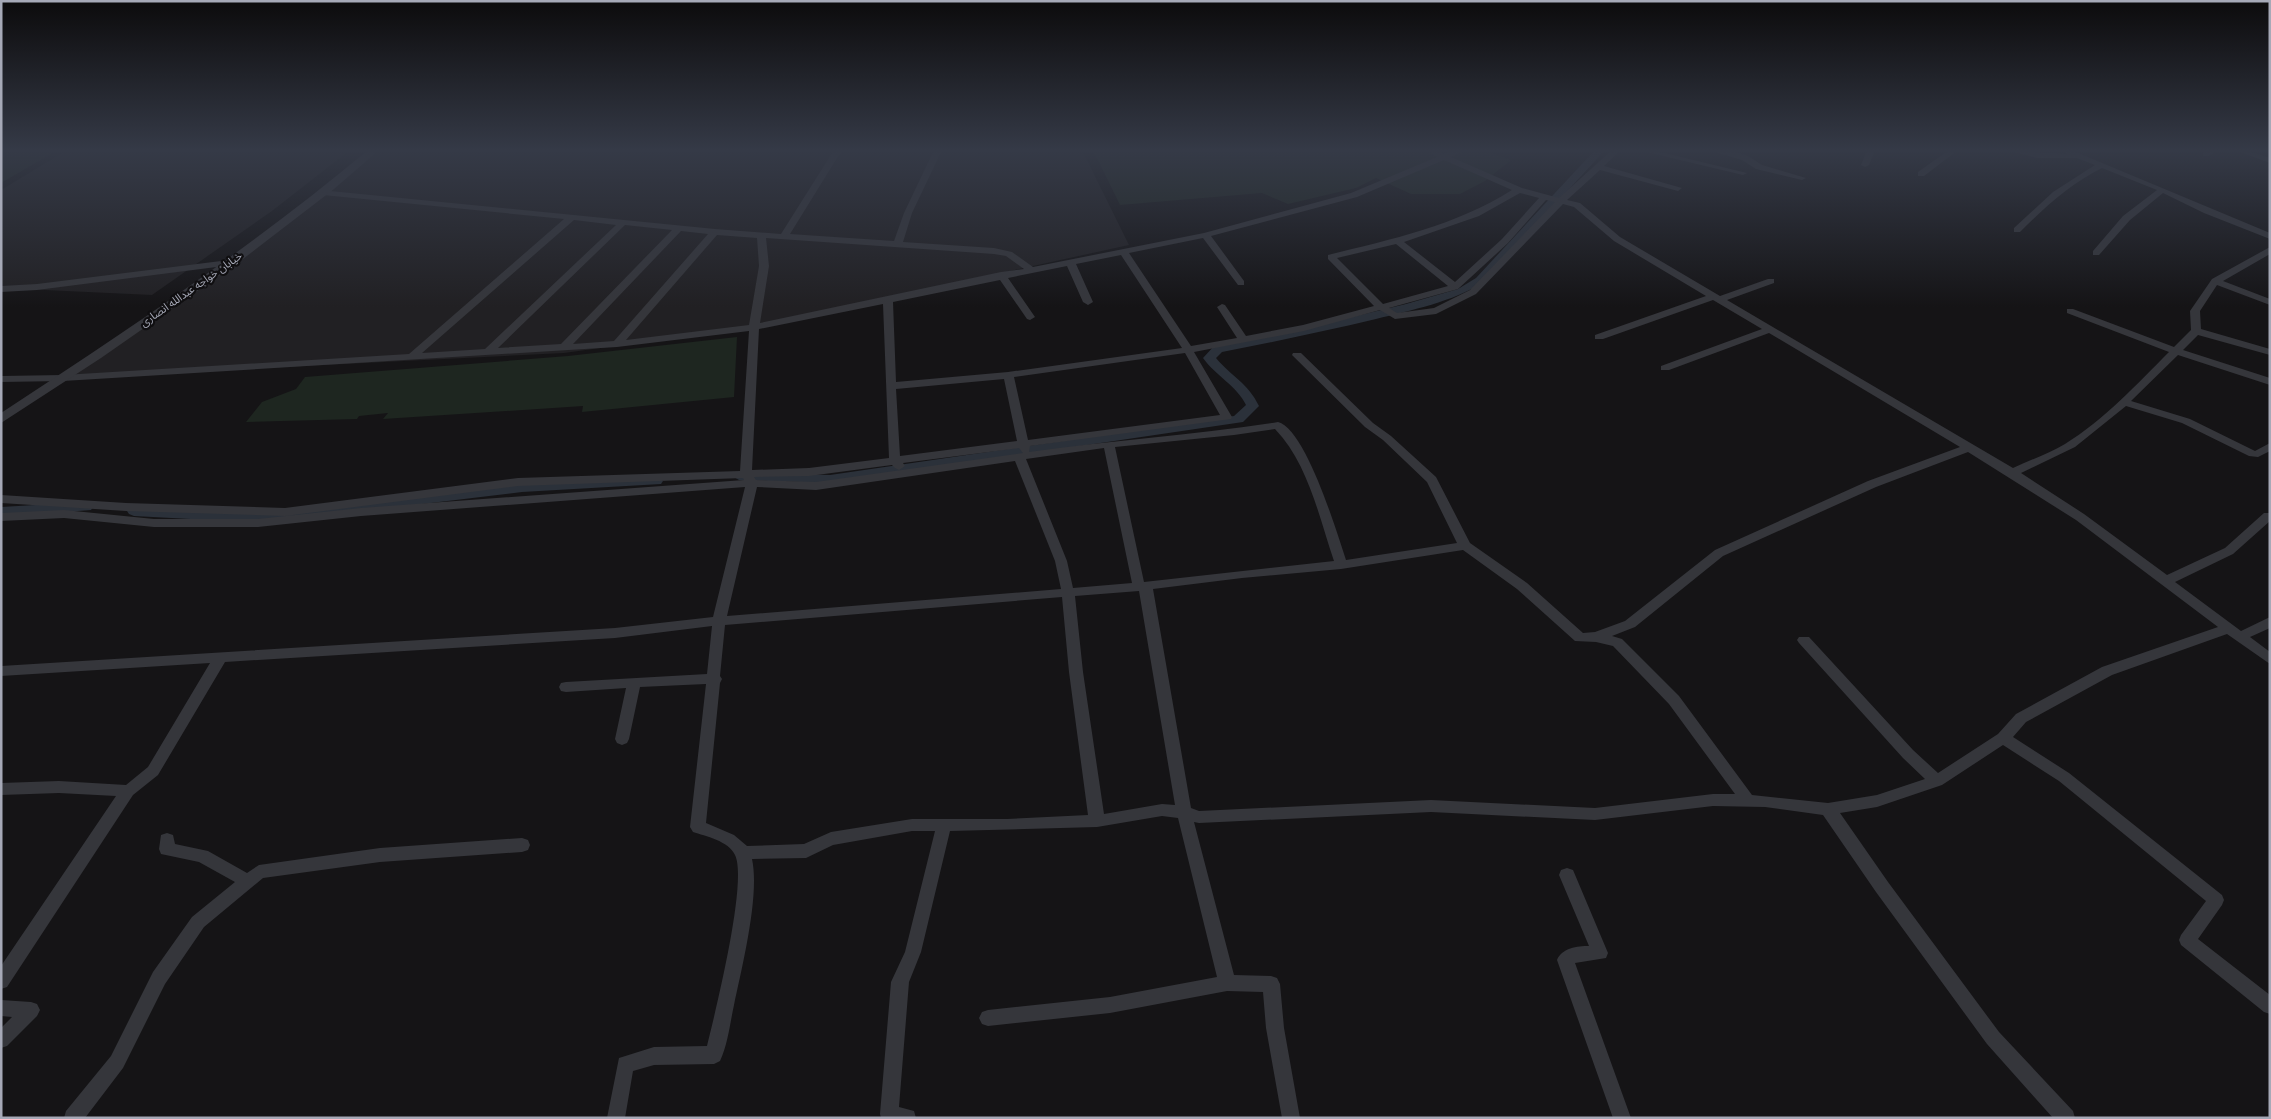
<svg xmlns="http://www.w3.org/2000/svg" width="2271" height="1119" viewBox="0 0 2271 1119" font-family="'Titillium Web','Noto Sans Arabic',sans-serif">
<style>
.built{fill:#212023}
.green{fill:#1e2620}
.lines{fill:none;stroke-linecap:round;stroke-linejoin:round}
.canal{fill:#2b313a;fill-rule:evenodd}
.minor{fill:#35363b;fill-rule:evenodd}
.tertiary{fill:#35363b;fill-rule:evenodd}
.labels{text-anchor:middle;stroke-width:4.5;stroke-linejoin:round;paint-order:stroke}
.far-street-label{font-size:11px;fill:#a6a9b7;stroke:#100f11}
</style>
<rect width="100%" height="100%" fill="#151416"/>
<g class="built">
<polygon points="67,150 350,150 272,211 152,295 1,288 1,190"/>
<polygon points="374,150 1082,150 1129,245 754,327 564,353 64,378 300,210"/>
</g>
<g class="green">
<polygon points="1,150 58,150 1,183"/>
<polygon points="1093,150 1483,150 1511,160 1485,181 1460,194 1411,194 1376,178 1356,188 1288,204 1262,193 1120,205"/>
<polygon points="737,337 734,397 582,412 583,406 383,419 388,413 359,416 357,419 246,422 262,402 296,389 305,377 568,356"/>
</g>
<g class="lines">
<g class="canal">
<path d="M1595,150H1605L1484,282C1452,302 1412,310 1376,319C1325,331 1274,342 1222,352L1216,358C1232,377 1248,383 1259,406L1243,422L830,483L739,480L732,476L739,472L830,475L1234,416L1246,405C1237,386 1216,376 1203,358L1214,346L1306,328L1406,304L1458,289L1476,278Z"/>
<polygon points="656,477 663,481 661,484 522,492 264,523 134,516 129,514 127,511 129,508 134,506 264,513 522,484"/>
<polygon points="86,502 91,504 93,507 91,510 1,517 1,507"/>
</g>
<g class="minor">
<path d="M834,150H842L790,234L894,241L904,213L934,150H942L912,213L903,242L994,248L1012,252L1033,267L1204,233L1351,193L1437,157L1425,150H1435L1444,154L1454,150H1465L1451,157L1522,188L1559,198L1612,150H1621L1604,166L1682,188L1678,191L1600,170L1567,200L1580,203L1620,237L1720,296L1768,279H1774V283L1727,300L2013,468C2030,460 2048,454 2065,444C2104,420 2137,384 2169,352L2067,313V309H2073L2174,347L2191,330L2190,311L2212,279L2270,247V254L2223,281L2270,299V305L2217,285L2200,311L2201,329L2270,349V355L2198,335L2183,350L2270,378V385L2178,355L2131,401L2190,419L2255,451L2270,443V451L2258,457L2249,456L2182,423L2126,406L2075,447L2021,473L2084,514L2167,575L2225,548L2264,513H2270V521L2233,554L2175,582L2241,631L2270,617V628L2250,637L2270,652V664L2227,634L2112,675L2026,722L2013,737L2069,773L2222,895L2224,900L2222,905L2198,939L2270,995V1014L2264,1012L2181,945L2179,940L2181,935L2206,901L2059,781L2003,745L1942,785L1877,807L1840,813L1888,882L1999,1032L2073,1111L2075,1118H2053L1987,1044L1876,892L1823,815L1765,807L1713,806L1595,820L1431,812L1199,823L1194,822L1234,975L1271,976L1277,978L1280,984L1284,1028L1300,1118H1282L1266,1028L1263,992L1227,991L1110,1013L988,1026L982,1024L979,1018L982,1012L988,1010L1110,997L1217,977L1178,818L1162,816L1097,827L950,831L921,952L909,982L899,1107L914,1111L916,1118H881L880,1114L891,982L905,952L935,831H912L833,845L806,858L752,859C760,895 742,967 734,1005C730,1023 728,1044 720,1061L714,1064L654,1065L633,1071L625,1118H607L619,1058L654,1047L707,1046C715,1013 748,881 735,855C729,841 705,836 693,832L690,827L706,684L640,687L629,739L627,743L622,745L617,743L615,739L626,688L566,692L561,691L559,687L561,683L566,682L707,674L712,626L615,638L225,662L158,775L133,795L7,987L1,989V966L116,796L59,793L1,795V783L59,781L126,785L148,767L210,663L1,676V666L615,628L713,617L745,487L361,516L258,527H154L64,518L1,521V513L64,510L154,519H258L361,508L744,480L743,478L518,486L285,516L126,511L1,503V495L126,503L285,508L518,478L740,471L749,331L617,347L63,381L1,382V376L63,375L409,354L564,219L323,195L319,192L320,190L715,229L781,234ZM1444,160L1512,190C1455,226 1392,239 1328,255V259L1374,306L1303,325L1246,336L1225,305L1222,304L1217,307L1237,338L1191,346L1129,253L1203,238L1238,285H1244V281L1211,236L1357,197ZM1520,193L1539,198L1502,239L1455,282L1404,242L1479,216ZM1546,200L1555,202L1470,290L1434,308L1397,313L1389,308L1458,289L1508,243ZM1563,204L1574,207L1614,241L1706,296L1595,335V339H1603L1713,300L1762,329L1661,366V370H1669L1769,333L1960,447L1868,481L1715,550L1625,621L1595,632L1583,633L1527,583L1470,543L1436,477L1391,436L1373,423L1301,353H1293L1292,355L1365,427L1383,440L1427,482L1457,543L1346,560C1337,533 1306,429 1278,422C1196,435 1112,440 1029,452L1030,446L1231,419L1232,417L1194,352L1304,331L1380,310L1395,319L1436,314L1476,294ZM574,220L616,225L485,349L422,353ZM625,225L672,230L561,344L498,348ZM681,231L708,234L614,341L573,344ZM717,235L757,238L759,266L749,325L626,340ZM766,238L994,254L1006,256L1024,269L1001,272L760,323L769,266ZM1396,244L1448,286L1383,304L1337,258ZM1121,255L1182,348L1008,372L896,382L893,302L1000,280L1027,319L1030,320L1035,317L1008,278L1067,266L1083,302L1088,305L1093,302L1076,264ZM883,304L889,458L809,468L752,470L759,329ZM1185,353L1220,415L1028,440L1014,377ZM1004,379L1017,441L900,456L896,389ZM1275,429C1308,463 1319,517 1334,561L1144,582L1115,447L1234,435ZM1019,448L1023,453L816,482L756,480L754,477L809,476L892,465L895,468L899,470L905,466L903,463ZM1104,448L1132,583L1073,588L1067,561L1026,459ZM1968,452L2076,520L2218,627L2102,667L2016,714L1998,734L1938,773L1913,750L1809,637H1799L1797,640L1799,643L1903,758L1925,779L1877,795L1828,803L1752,795L1679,696L1622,639L1612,636L1635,627L1723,556L1876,487ZM1015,461L1055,561L1061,589L727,616L757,487L816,490ZM1463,550L1517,589L1575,641L1596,642L1613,646L1669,704L1735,794H1713L1595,808L1431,800L1199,811L1191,808L1153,589L1242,578L1341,569ZM1139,591L1175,805L1162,804L1104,814L1083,672L1075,596ZM1062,597L1069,672L1088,815L1007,819H912L831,832L804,844L747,846L734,835L706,823L720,683L722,679L720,676L725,625Z"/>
<polygon points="1638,150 1652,150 1747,173 1743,175"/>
<polygon points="1708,150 1734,151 1748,156 1762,165 1806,178 1802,180 1756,169 1742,160"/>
<polygon points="1867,150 1875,150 1869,165 1865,167 1861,165"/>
<polygon points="1949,150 1958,150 1924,176 1918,176 1918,172"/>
<path d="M2006,150L2068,154L2060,150H2071L2270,233V239L2204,213L2163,193L2130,220L2099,255H2093V251L2123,216L2157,190L2102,168C2070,184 2045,207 2020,232H2014V228L2053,192L2095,165L2077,158H2037Z"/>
<polygon points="2208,150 2218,150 2209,156 2203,156 2203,152"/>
<polygon points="2235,150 2246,150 2270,158 2270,163"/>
<polygon points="229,260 234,263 232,265 37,290 1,292 1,286 37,284"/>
<polygon points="167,833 173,835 175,844 208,851 247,873 259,865 380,848 522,838 528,840 530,845 528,850 522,852 380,862 263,878 204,927 165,984 123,1068 85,1118 64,1118 66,1111 111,1056 153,972 192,917 235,882 199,862 161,854 159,849 161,835"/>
<path d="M1567,868L1573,870L1608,953L1606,958L1575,963L1631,1118H1613L1557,960C1562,948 1577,946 1589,946L1559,875L1561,870Z"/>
<polygon points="1,1000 31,1002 37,1004 40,1010 37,1016 7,1046 1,1048 1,1028 12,1017 1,1016"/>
</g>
<path class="tertiary" d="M368,150H379L334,189L243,259L101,358L1,423V413C128,330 252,247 368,150Z"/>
</g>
<linearGradient id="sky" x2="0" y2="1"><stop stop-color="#0c0b0c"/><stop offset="0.49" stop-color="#353a47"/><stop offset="1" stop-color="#353a47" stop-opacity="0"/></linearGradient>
<rect width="2271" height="307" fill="url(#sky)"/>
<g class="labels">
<g class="far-street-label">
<text transform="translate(191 289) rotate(-35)" y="4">خیابان خواجه عبدالله انصاری</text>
</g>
</g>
<rect width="2271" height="1119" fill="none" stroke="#a6a9b7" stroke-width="5"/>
</svg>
